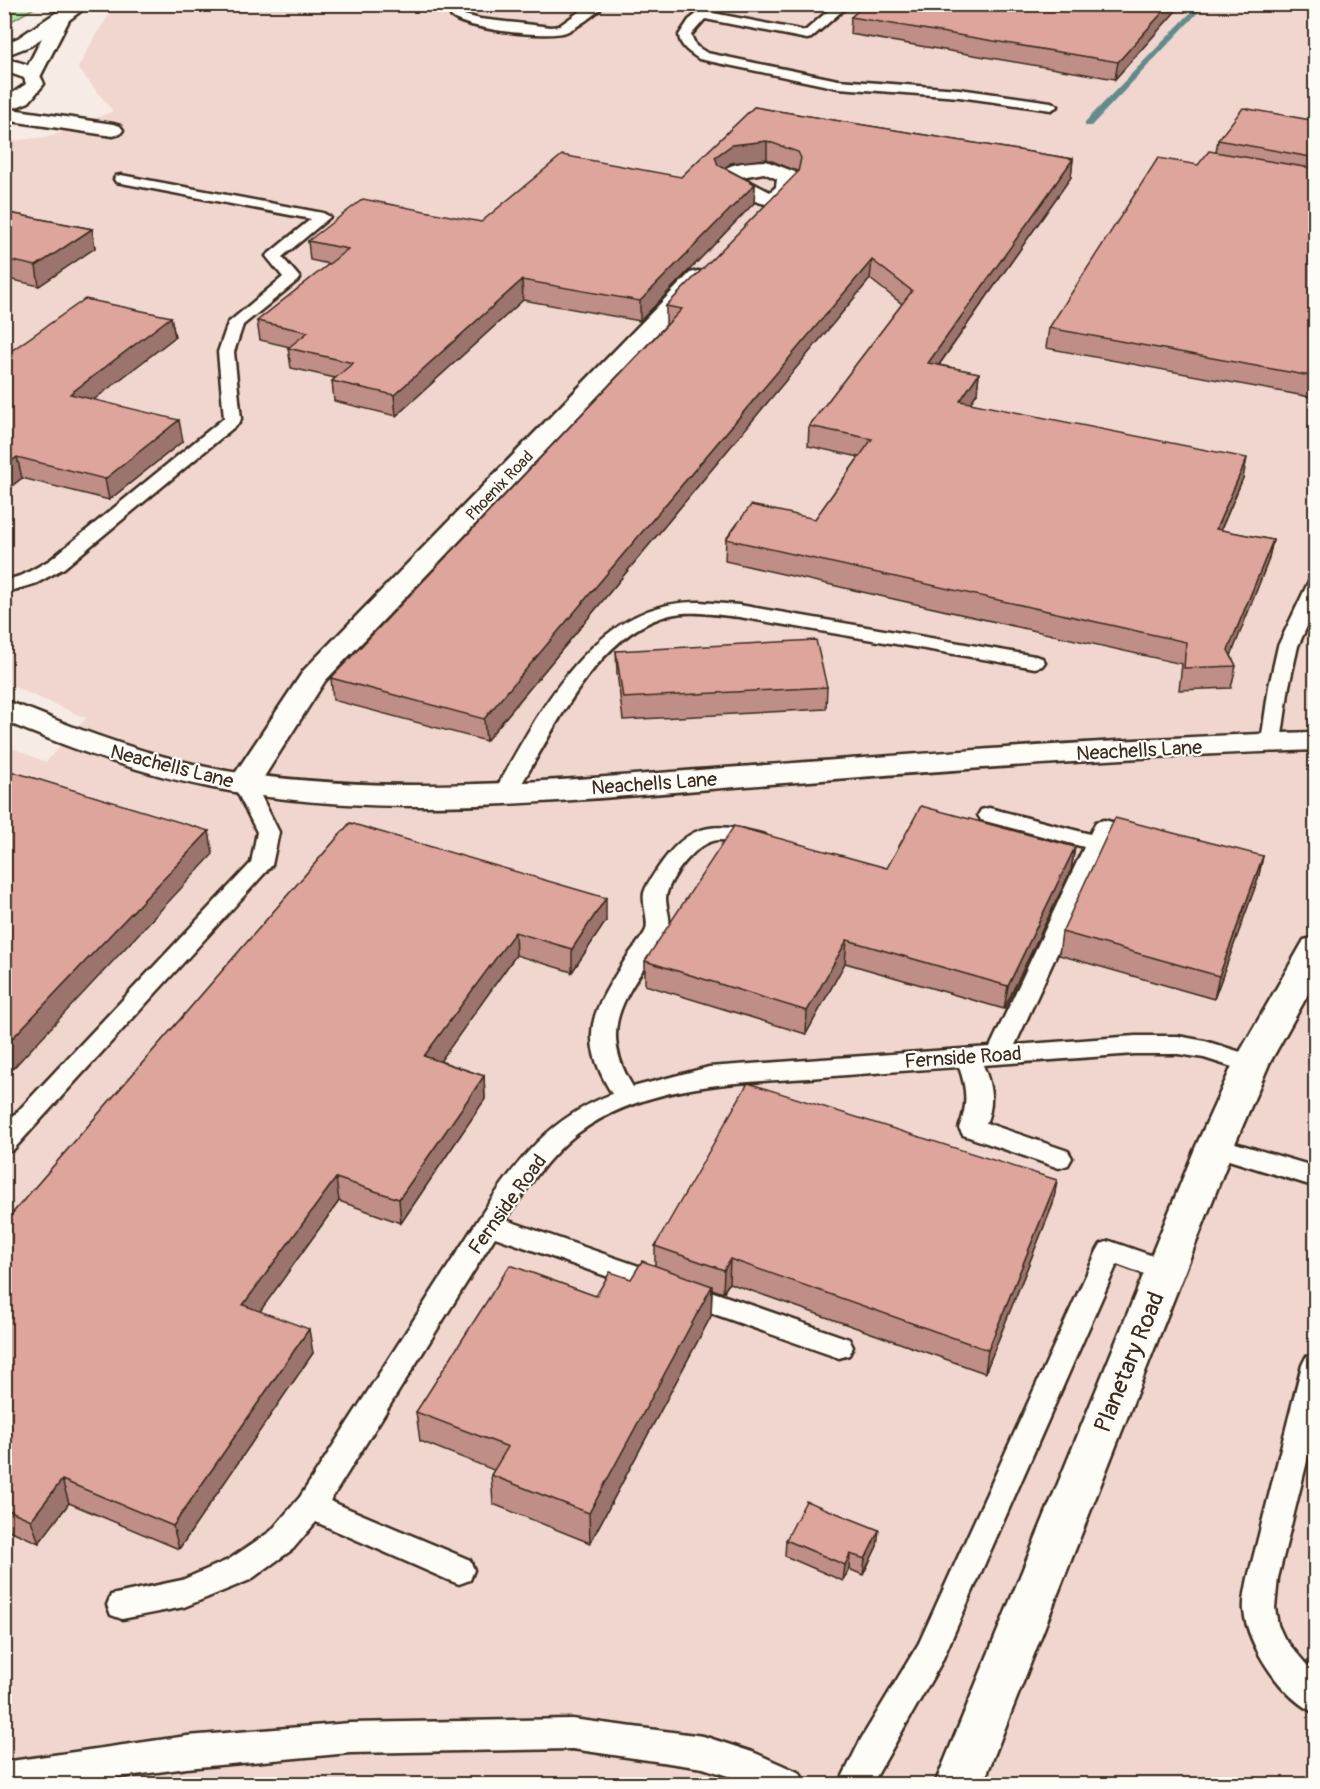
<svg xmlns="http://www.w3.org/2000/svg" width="1320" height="1789" viewBox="0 0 1320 1789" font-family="Pangolin,sans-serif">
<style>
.built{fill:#f0d6cf}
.green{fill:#ade5a8;stroke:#748863;stroke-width:1.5}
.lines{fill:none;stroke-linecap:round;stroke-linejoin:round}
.stream{fill:#628b8c;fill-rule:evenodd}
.service-casing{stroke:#3b2a1e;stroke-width:5}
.minor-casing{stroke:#3b2a1e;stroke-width:5}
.tertiary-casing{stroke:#3b2a1e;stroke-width:5}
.primary-casing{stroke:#3b2a1e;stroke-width:5}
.service{fill:#fdfcf7;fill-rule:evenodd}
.minor{fill:#fdfcf7;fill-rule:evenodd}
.tertiary{fill:#fdfcf7;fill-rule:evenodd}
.primary{fill:#fdfcf7;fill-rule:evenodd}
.wall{fill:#bf8e86;stroke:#3b2a1e;stroke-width:1.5}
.shaded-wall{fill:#9b746d;stroke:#3b2a1e;stroke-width:1.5}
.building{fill:#dea59c;stroke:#3b2a1e;stroke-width:1.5}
.labels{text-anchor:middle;stroke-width:4.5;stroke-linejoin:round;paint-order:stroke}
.far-street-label{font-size:16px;fill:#3b2a1e;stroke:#fdfcf7}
.street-label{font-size:20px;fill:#3b2a1e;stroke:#fdfcf7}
.near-street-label{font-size:24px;fill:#3b2a1e;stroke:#fdfcf7}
</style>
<rect width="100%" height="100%" fill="#f7ebe5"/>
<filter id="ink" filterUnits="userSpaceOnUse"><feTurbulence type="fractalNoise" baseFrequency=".0167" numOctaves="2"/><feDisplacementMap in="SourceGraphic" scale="12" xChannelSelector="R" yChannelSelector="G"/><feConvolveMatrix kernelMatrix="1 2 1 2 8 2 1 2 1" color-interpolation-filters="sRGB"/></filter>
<g filter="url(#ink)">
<polygon class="built" points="116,5 1315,5 1315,1784 5,1784 5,745 46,762 86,718 5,683 4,142 52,136 113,111 78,68 95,36"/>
<polygon class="green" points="5,4 39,4 39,5 5,25"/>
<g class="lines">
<polygon class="stream" points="1199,4 1206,4 1091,126 1085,126 1085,122"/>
<g class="service-casing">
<g id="service">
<path d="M455,4H467L464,15L480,19L551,27L559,26L590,4H605C596,14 578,27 566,32C549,39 463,29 451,16Z"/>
<path d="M709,4H724L713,13L805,31L836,4H850L811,38L807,39L705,19L691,35L696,46L707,53L838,80L959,89L1051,102L1058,106L1051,110L959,97L838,88L699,59C689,52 680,47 679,35L689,20Z"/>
<polygon points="121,175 323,213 330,217 282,257 300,278 297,281 243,325 234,352 241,419 239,423 64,568 37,583 4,593 4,581 23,575 50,560 224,418 218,352 228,323 283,277 266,256 311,219 116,182 114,179 116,176"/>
<polygon points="1316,579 1316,607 1298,646 1289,686 1281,742 1278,746 1271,748 1264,746 1261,742 1269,686 1278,646 1307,585 1309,581"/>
<path d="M700,602L739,605L1035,656L1042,658L1045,662L1042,666L1035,668L739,617C717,615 692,610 670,615C593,633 551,740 512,799L504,801L496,799L493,794C538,714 594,599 700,602Z"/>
<polygon points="244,777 251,779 255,784 279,832 272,865 13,1150 4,1152 4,1126 251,863 257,832 233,784 237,779"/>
<path d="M989,808L1090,834L1096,822L1104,820L1146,831L1149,836L1146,841L1138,843L1111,836L1015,1045L1135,1036H1178L1205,1041L1260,1058L1263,1064L1260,1070L1251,1073L1204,1058L1178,1054H1135L983,1065C991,1085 995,1102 986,1123L1068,1151L1072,1158L1068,1165L1059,1168L963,1135L959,1128C968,1106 967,1089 959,1067C909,1070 859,1074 809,1078C731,1083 644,1085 578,1133C548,1156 526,1189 506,1220L849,1339L853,1347L849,1355L839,1358L495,1237L330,1501L470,1560L474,1570L470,1580L459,1584L448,1580L316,1522L293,1549L250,1580L184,1607L122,1619L111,1615L107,1605L111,1595L182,1580L228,1560L271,1531L300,1497L483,1212C519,1158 550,1118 612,1094C576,1035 593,1010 627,957C633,948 641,940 646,930C649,918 642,906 644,893C647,882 656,871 663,861C693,820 719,823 765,835L768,840L765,845C750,849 735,840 719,840C698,840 668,878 666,898C666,909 672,919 668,930C663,942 655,951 648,962C617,1007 602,1036 633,1087L709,1067L990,1047L1084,847L981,820L978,815L981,810Z"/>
<polygon points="1215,1137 1316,1167 1316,1187 1206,1153 1202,1146 1206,1139"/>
<polygon points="1110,1241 1176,1264 1179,1271 1176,1278 1166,1282 1117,1264 941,1663 872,1784 839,1784 861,1739 919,1643 1097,1251 1101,1244"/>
<path d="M1316,1354V1425L1278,1578L1275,1608L1278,1625L1284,1638L1316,1676V1713C1283,1700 1248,1646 1244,1611C1243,1600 1246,1589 1248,1578L1302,1365L1306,1357Z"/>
<polygon points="572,1719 703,1736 755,1753 800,1773 805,1784 753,1784 703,1768 572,1749 350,1753 187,1768 69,1784 4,1784 4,1762 187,1736 350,1723"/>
</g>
</g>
<g class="minor-casing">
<g id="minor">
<polygon points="69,4 90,4 69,20 39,79 25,79 23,75 42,38 30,46 4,56 4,44 18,38"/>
<polygon points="4,108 113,124 120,126 123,130 120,134 113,136 4,120"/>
<path d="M766,161L795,172L798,176C792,217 761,206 734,191C728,187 720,184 716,177C726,162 750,162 766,161ZM764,173L777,179L776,187L770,192L741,177Z"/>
<polygon points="698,271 706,273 709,278 706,283 325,681 255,791 244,794 233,791 228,784 304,670 690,273"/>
<polygon points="1316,937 1316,980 1269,1064 1234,1146 983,1784 935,1784 1196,1146 1233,1064 1304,940"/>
</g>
</g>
<g class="tertiary-casing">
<path id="tertiary" d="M4,701C30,708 54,720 79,729C134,749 188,766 246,774C405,796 565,780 724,768C921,754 1118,738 1316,732V750C1138,756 961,769 784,783C598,797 398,824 213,788C141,774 72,749 4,721Z"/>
</g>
<g class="primary-casing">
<path id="primary" d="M4,59C23,62 38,66 44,84L29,102L4,112V99L26,84L24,78L4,71Z"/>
</g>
<use href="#service" class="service"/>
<use href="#minor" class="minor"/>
<use href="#tertiary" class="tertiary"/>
<use href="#primary" class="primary"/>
</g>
<g class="wall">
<polygon points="662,4 684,4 680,8"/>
<polygon points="866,4 1182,4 1115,79 850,34 851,17"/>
<polygon points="754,107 1073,159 1071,177 939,365 979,373 977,393 970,403 1243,478 1221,530 1273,540 1268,561 1231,655 1236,666 1231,688 1179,690 1182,664 725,561 726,539 815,519 859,457 808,446 809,426 902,304 870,279 486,741 333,700 331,678 666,325 666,306 798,173 797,171 767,159 731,163 725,168 755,184 754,203 640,321 523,300 396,416 334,401 332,381 335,378 291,368 288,348 290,347 260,340 257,321 329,264 310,260 308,241 481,222 681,177"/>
<polygon points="1316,121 1316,398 1046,348 1049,328 1198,165 1216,152 1218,140"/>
<polygon points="4,212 92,229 95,248 39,286 4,278"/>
<polygon points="171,317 175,337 93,400 183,441 109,500 22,478 4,492 4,356"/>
<polygon points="616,651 827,687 826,709 623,720 617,673"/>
<polygon points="350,823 606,921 572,972 516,955 440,1061 484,1076 485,1099 401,1223 339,1201 260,1311 313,1353 179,1549 69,1503 39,1543 4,1528 4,1223"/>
<polygon points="1075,847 1071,870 1004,1009 845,963 806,1034 645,985 645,961 887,868"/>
<polygon points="1263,856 1258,879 1214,999 1059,955 1062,932"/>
<polygon points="1057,1180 1053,1204 985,1373 729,1283 723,1293 712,1289 711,1316 590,1543 493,1504 491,1475 494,1470 420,1441 416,1412 655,1266 655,1246"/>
<polygon points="786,1540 877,1546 863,1575 849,1569 843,1581 785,1556"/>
</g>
<g class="shaded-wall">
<polygon points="1170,4 1182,4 1115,79 1118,62"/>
<polygon points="767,141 767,159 731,163 714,176 715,157 732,145"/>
<polygon points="1073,159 1071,177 926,383 928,363"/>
<polygon points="755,184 754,203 640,321 640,301"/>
<polygon points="92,229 95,248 39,286 36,266"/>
<polygon points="872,260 870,279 486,741 484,719"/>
<polygon points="522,280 523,300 396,416 394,395"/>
<polygon points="171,317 175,337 74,415 70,394"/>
<polygon points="979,373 977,393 958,422 960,401"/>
<polygon points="179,420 183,441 109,500 105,479"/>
<polygon points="17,457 22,478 4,492 4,467"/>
<polygon points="1247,458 1243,478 1212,550 1216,529"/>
<polygon points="1273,540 1268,561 1227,666 1228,650"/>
<polygon points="209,831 213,854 4,1078 4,1047"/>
<polygon points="1075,847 1071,870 1004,1009 1008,986"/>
<polygon points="1263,856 1258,879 1214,999 1219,976"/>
<polygon points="606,898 606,921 572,972 572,949"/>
<polygon points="515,932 516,955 427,1080 424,1056"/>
<polygon points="847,940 845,963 806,1034 807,1011"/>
<polygon points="484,1076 485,1099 401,1223 399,1199"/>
<polygon points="336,1178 339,1201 248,1328 243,1305"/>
<polygon points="1057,1180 1053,1204 985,1373 988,1350"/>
<polygon points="730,1259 729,1283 723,1293 724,1270"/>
<polygon points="712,1286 711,1316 590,1543 589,1513"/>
<polygon points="309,1329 313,1353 179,1549 173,1526"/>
<polygon points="62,1480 69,1503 39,1543 31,1520"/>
<polygon points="879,1530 877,1546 863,1575 865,1559"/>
<polygon points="850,1554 849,1569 843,1581 845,1565"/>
</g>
<g class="building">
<polygon points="866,4 1170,4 1118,62 851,17"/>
<polygon points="754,107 1073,159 928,363 979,373 960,401 1247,458 1216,529 1273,540 1228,650 1236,666 1184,668 1186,642 726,539 751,505 815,519 872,439 809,426 912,291 872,260 484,719 331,678 682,309 666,306 798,172 801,158 798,152 767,141 732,145 715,157 718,165 755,184 640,301 522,280 394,395 332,381 353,363 288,348 308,332 257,321 348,249 308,241 363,199 481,222 562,155 681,177"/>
<polygon points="1243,108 1316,121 1316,158 1218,140"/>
<polygon points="1209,151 1316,169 1316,377 1049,328 1158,158 1198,165"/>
<polygon points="4,212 92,229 36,266 4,259"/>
<polygon points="85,299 171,317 70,394 179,420 105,479 17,457 4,467 4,356"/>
<polygon points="816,640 827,687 623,698 616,651"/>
<polygon points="4,769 209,831 4,1047"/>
<polygon points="921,806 1075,847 1008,986 847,940 807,1011 645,961 734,826 887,868"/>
<polygon points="1115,818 1263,856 1219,976 1062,932"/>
<polygon points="350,823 606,898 572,949 515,932 424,1056 484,1076 399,1199 336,1178 243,1305 309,1329 173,1526 62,1480 31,1520 4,1508 4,1223"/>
<polygon points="748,1083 1057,1180 988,1350 730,1259 724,1270 655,1246"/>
<polygon points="642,1261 712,1286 589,1513 491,1475 508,1447 416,1412 510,1265 596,1296 610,1272 631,1279"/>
<polygon points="806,1501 879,1530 865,1559 850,1554 845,1565 786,1540"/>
<polygon points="427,1781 435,1785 425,1785"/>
</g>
</g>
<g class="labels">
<g class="far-street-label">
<text transform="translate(499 485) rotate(-46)" y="6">Phoenix Road</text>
</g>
<g class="street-label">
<text transform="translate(1139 750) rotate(-3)" y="7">Neachells Lane</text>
<text transform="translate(172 766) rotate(14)" y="7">Neachells Lane</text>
<text transform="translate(654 783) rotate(-4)" y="7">Neachells Lane</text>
<text transform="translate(963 1057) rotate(-4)" y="7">Fernside Road</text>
<text transform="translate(507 1204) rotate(-54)" y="7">Fernside Road</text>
</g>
<g class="near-street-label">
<text transform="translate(1129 1362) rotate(-68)" y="8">Planetary Road</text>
</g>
</g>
<rect width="1320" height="1789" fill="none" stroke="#fdfcf7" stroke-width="24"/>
<rect x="12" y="12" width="1296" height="1765" fill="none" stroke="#3b2a1e" stroke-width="2" filter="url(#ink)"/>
</svg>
